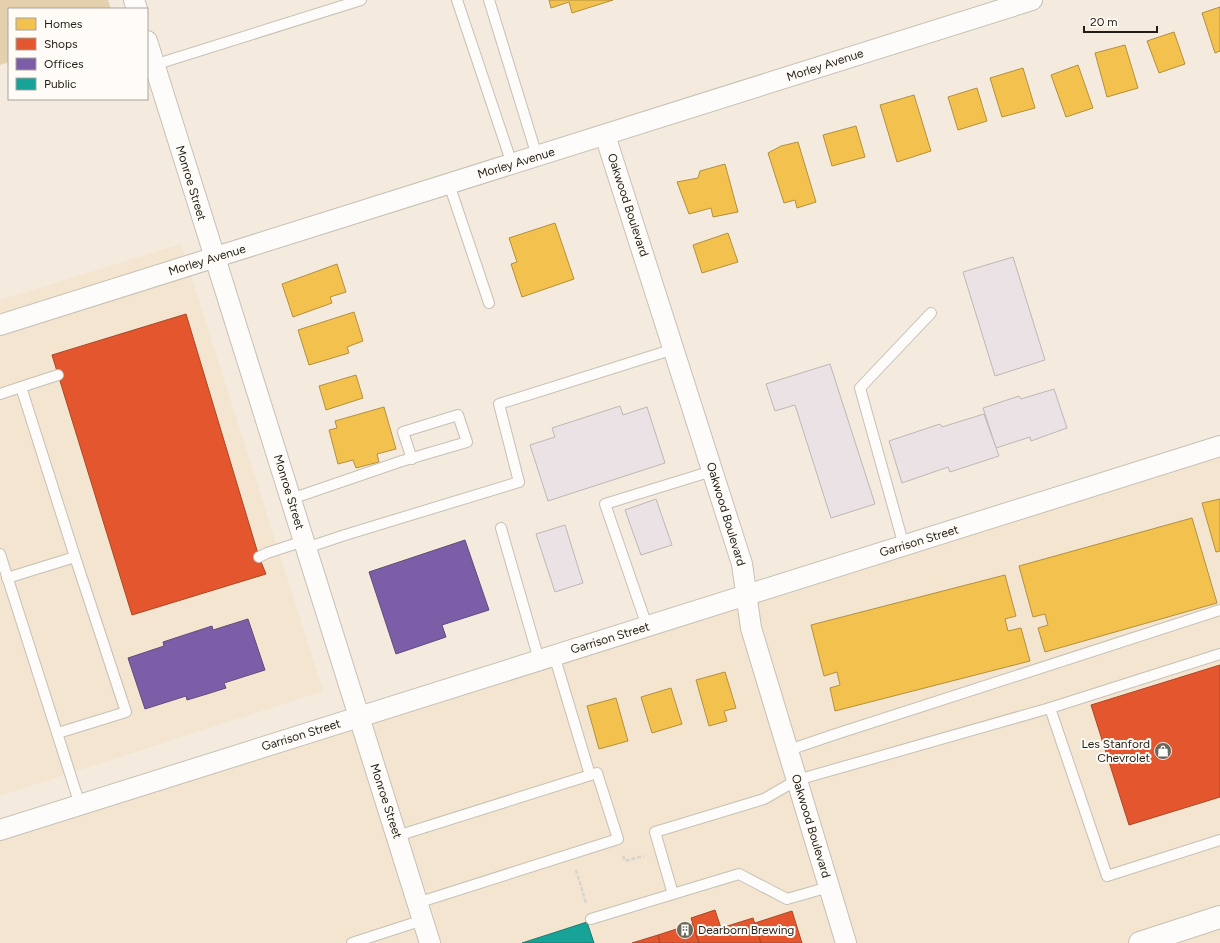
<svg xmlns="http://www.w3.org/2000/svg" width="1220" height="943" viewBox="0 0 1220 943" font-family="Figtree,sans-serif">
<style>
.built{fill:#f3e5cf}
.green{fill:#e5d0ae}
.homes{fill:#f2c14e;stroke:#b4903d}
.shops{fill:#e4572e;stroke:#aa4626}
.offices{fill:#7b5ea7;stroke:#614b7b}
.public{fill:#17a398;stroke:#1b7b71}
.building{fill:#ebe2e6;stroke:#bdb7b5}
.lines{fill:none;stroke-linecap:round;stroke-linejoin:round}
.lane-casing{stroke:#c6c0b5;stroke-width:12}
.street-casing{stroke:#c6c0b5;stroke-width:22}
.primary-casing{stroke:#c6c0b5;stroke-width:24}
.path{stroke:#d7d4d0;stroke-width:2.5;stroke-dasharray:4 2;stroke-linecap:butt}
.lane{stroke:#fdfcfa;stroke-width:10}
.street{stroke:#fdfcfa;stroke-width:20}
.primary{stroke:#fdfcfa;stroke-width:22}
.labels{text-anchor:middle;stroke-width:4;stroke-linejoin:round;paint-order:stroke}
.street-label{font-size:12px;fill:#231e15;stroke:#fffcf8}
.poi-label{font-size:12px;fill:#231e15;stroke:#fffcf8;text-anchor:end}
</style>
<rect width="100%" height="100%" fill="#f4ebde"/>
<g class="built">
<polygon points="181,244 323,691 0,796 0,300"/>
<polygon points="1220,446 1220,943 0,943 0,830"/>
</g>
<polygon class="green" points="0,0 108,0 111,9 9,9 9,62 0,65"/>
<g class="homes">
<polygon points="549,0 613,0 572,13 569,2 551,8"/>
<polygon points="1220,7 1220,51 1215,53 1202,13"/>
<polygon points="1174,32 1185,64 1159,73 1147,41"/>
<polygon points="1125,45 1138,88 1107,97 1095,53"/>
<polygon points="1078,65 1093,108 1066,117 1051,75"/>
<polygon points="1023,68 1035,108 1002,117 990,78"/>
<polygon points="977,88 987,121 958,130 948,97"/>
<polygon points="914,95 931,151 897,162 880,105"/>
<polygon points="856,126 865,157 832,166 823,135"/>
<polygon points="798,142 816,202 797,208 795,200 784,203 768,153 781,146"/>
<polygon points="725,164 738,212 713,217 711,208 689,214 677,182 698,178 700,171"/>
<polygon points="555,223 574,279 522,297 511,264 517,262 509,238"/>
<polygon points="728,233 738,262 702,273 693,245"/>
<polygon points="337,264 346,292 330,297 332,303 293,317 282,284"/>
<polygon points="354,312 363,341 347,347 349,353 309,365 298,330"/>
<polygon points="356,375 363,398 326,410 319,386"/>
<polygon points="384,407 396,449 377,454 379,462 356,468 353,460 338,464 329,430 337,428 335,421"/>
<polygon points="1220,499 1220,551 1216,552 1202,503"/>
<polygon points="1192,518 1217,603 1045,652 1038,628 1048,625 1045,614 1033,617 1019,566"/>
<polygon points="1005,575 1016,616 1005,619 1008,631 1021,628 1030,661 835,711 830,688 840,685 837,672 824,676 811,625"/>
<polygon points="725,672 736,708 724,711 727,721 709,726 696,680"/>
<polygon points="671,688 682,724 652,733 641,697"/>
<polygon points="616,698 628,741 599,749 587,706"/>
</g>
<g class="shops">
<polygon points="186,314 259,557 266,574 132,615 52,355"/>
<polygon points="1220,665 1220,797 1129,825 1091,705"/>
<polygon points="715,910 721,928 753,918 761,943 699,943 691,918"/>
<polygon points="792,911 802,943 761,943 755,923"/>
<polygon points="692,924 699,943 660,943 658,935"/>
<polygon points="658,935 660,943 632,943"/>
</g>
<g class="offices">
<polygon points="465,540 489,610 442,625 446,637 396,654 369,572"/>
<polygon points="248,619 265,670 224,683 226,688 207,694 187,700 186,696 145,709 128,658 164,646 163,642 212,626 213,630"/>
</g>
<polygon class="public" points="587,922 594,943 522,943"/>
<g class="building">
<polygon points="1013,257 1045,360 995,376 963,272"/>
<polygon points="830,364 875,504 831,518 795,405 775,411 766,384"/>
<polygon points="1054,389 1067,428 1031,441 1030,437 996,448 983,408 1019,396 1021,399"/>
<polygon points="620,406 623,415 647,407 665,463 548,501 530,445 555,437 552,428"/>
<polygon points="984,414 999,456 950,472 948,467 902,483 889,441 940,424 942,427"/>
<polygon points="656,499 672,545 641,555 625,510"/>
<polygon points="565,525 583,583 555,592 536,534"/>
</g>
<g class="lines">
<g class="lane-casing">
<g id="lane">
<polyline points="457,0 512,164"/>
<polyline points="489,0 537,156"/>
<polyline points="154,65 361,0"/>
<polyline points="449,184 489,303"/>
<polyline points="21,387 58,375"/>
<polyline points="0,394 21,387 75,557 7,578"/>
<polyline points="291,499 402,461 467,442 458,415 403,432 412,459"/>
<polyline points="501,528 539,660"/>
<polyline points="904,546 860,388 931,313"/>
<polyline points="306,548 345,535 519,482 499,404 674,349"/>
<polyline points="0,554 80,805"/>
<polyline points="259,557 267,553 304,541"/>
<polyline points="647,626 605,504 712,471"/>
<polyline points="554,655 590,775"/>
<polyline points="1050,708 1107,876 1220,840"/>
<polyline points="58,733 126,712 75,557"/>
<polyline points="789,750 833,735 1220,610"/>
<polyline points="397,836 597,773 618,839 417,903"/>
<polyline points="673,894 739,874 787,899 829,887"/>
<polyline points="591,919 673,894 655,832 764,799 797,780 1050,708 1220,654"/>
<polyline points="352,943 423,920"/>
</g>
</g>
<g class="street-casing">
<g id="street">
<polyline points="134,0 137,9"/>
<polyline points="147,41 430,943"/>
<polyline points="605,135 742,564 751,628 846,943"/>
<polyline points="0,325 1032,0"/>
<polyline points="0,830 1220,446"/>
</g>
</g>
<g class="primary-casing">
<polyline id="primary" points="1140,943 1220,917"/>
</g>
<g class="path">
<polyline points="623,856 625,861 644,856"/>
<polyline points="576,870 586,903"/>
</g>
<use href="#lane" class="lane"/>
<use href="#street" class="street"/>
<use href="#primary" class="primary"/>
</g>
<defs>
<g id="shop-disc" transform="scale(0.9)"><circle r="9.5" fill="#6c665b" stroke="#fffcf8"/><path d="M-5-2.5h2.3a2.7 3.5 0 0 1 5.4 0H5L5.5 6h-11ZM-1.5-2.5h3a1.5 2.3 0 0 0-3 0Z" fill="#fff"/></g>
<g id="building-disc" transform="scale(0.9)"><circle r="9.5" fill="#6c665b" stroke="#fffcf8"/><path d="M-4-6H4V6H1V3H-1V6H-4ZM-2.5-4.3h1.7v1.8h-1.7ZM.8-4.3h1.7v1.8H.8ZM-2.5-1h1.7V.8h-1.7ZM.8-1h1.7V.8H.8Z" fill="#fff"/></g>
</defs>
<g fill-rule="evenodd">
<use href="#shop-disc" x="1163" y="751"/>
<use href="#building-disc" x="685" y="930"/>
</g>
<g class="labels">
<g class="street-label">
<text transform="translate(825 65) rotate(-18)" y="4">Morley Avenue</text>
<text transform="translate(516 163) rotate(-17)" y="4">Morley Avenue</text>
<text transform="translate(191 183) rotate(73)" y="4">Monroe Street</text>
<text transform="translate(628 205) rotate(72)" y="4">Oakwood Boulevard</text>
<text transform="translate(207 260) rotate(-17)" y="4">Morley Avenue</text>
<text transform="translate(289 492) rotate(73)" y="4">Monroe Street</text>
<text transform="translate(726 514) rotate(73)" y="4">Oakwood Boulevard</text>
<text transform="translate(919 541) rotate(-17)" y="4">Garrison Street</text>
<text transform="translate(610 638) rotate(-17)" y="4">Garrison Street</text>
<text transform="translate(301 735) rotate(-17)" y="4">Garrison Street</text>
<text transform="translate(386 801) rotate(72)" y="4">Monroe Street</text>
<text transform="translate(811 826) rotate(73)" y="4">Oakwood Boulevard</text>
</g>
<g class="poi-label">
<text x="1150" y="748">Les Stanford<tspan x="1150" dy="14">Chevrolet</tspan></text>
<text x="698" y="934" text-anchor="start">Dearborn Brewing</text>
</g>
</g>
<rect x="8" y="8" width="140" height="92" fill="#fffcf8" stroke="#a7a39d"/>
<rect x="16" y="18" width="20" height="12" fill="#f2c14e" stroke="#a7a39d"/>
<text x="44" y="28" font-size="12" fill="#231e15">Homes</text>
<rect x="16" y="38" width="20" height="12" fill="#e4572e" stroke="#a7a39d"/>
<text x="44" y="48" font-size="12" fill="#231e15">Shops</text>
<rect x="16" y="58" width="20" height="12" fill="#7b5ea7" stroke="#a7a39d"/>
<text x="44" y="68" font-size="12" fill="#231e15">Offices</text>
<rect x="16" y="78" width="20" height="12" fill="#17a398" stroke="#a7a39d"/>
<text x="44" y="88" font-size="12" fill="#231e15">Public</text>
<path d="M1084 26v6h73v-6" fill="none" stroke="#231e15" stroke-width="2"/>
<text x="1090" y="26" font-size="12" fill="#231e15" stroke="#fffcf8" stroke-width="3" paint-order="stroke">20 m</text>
</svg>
